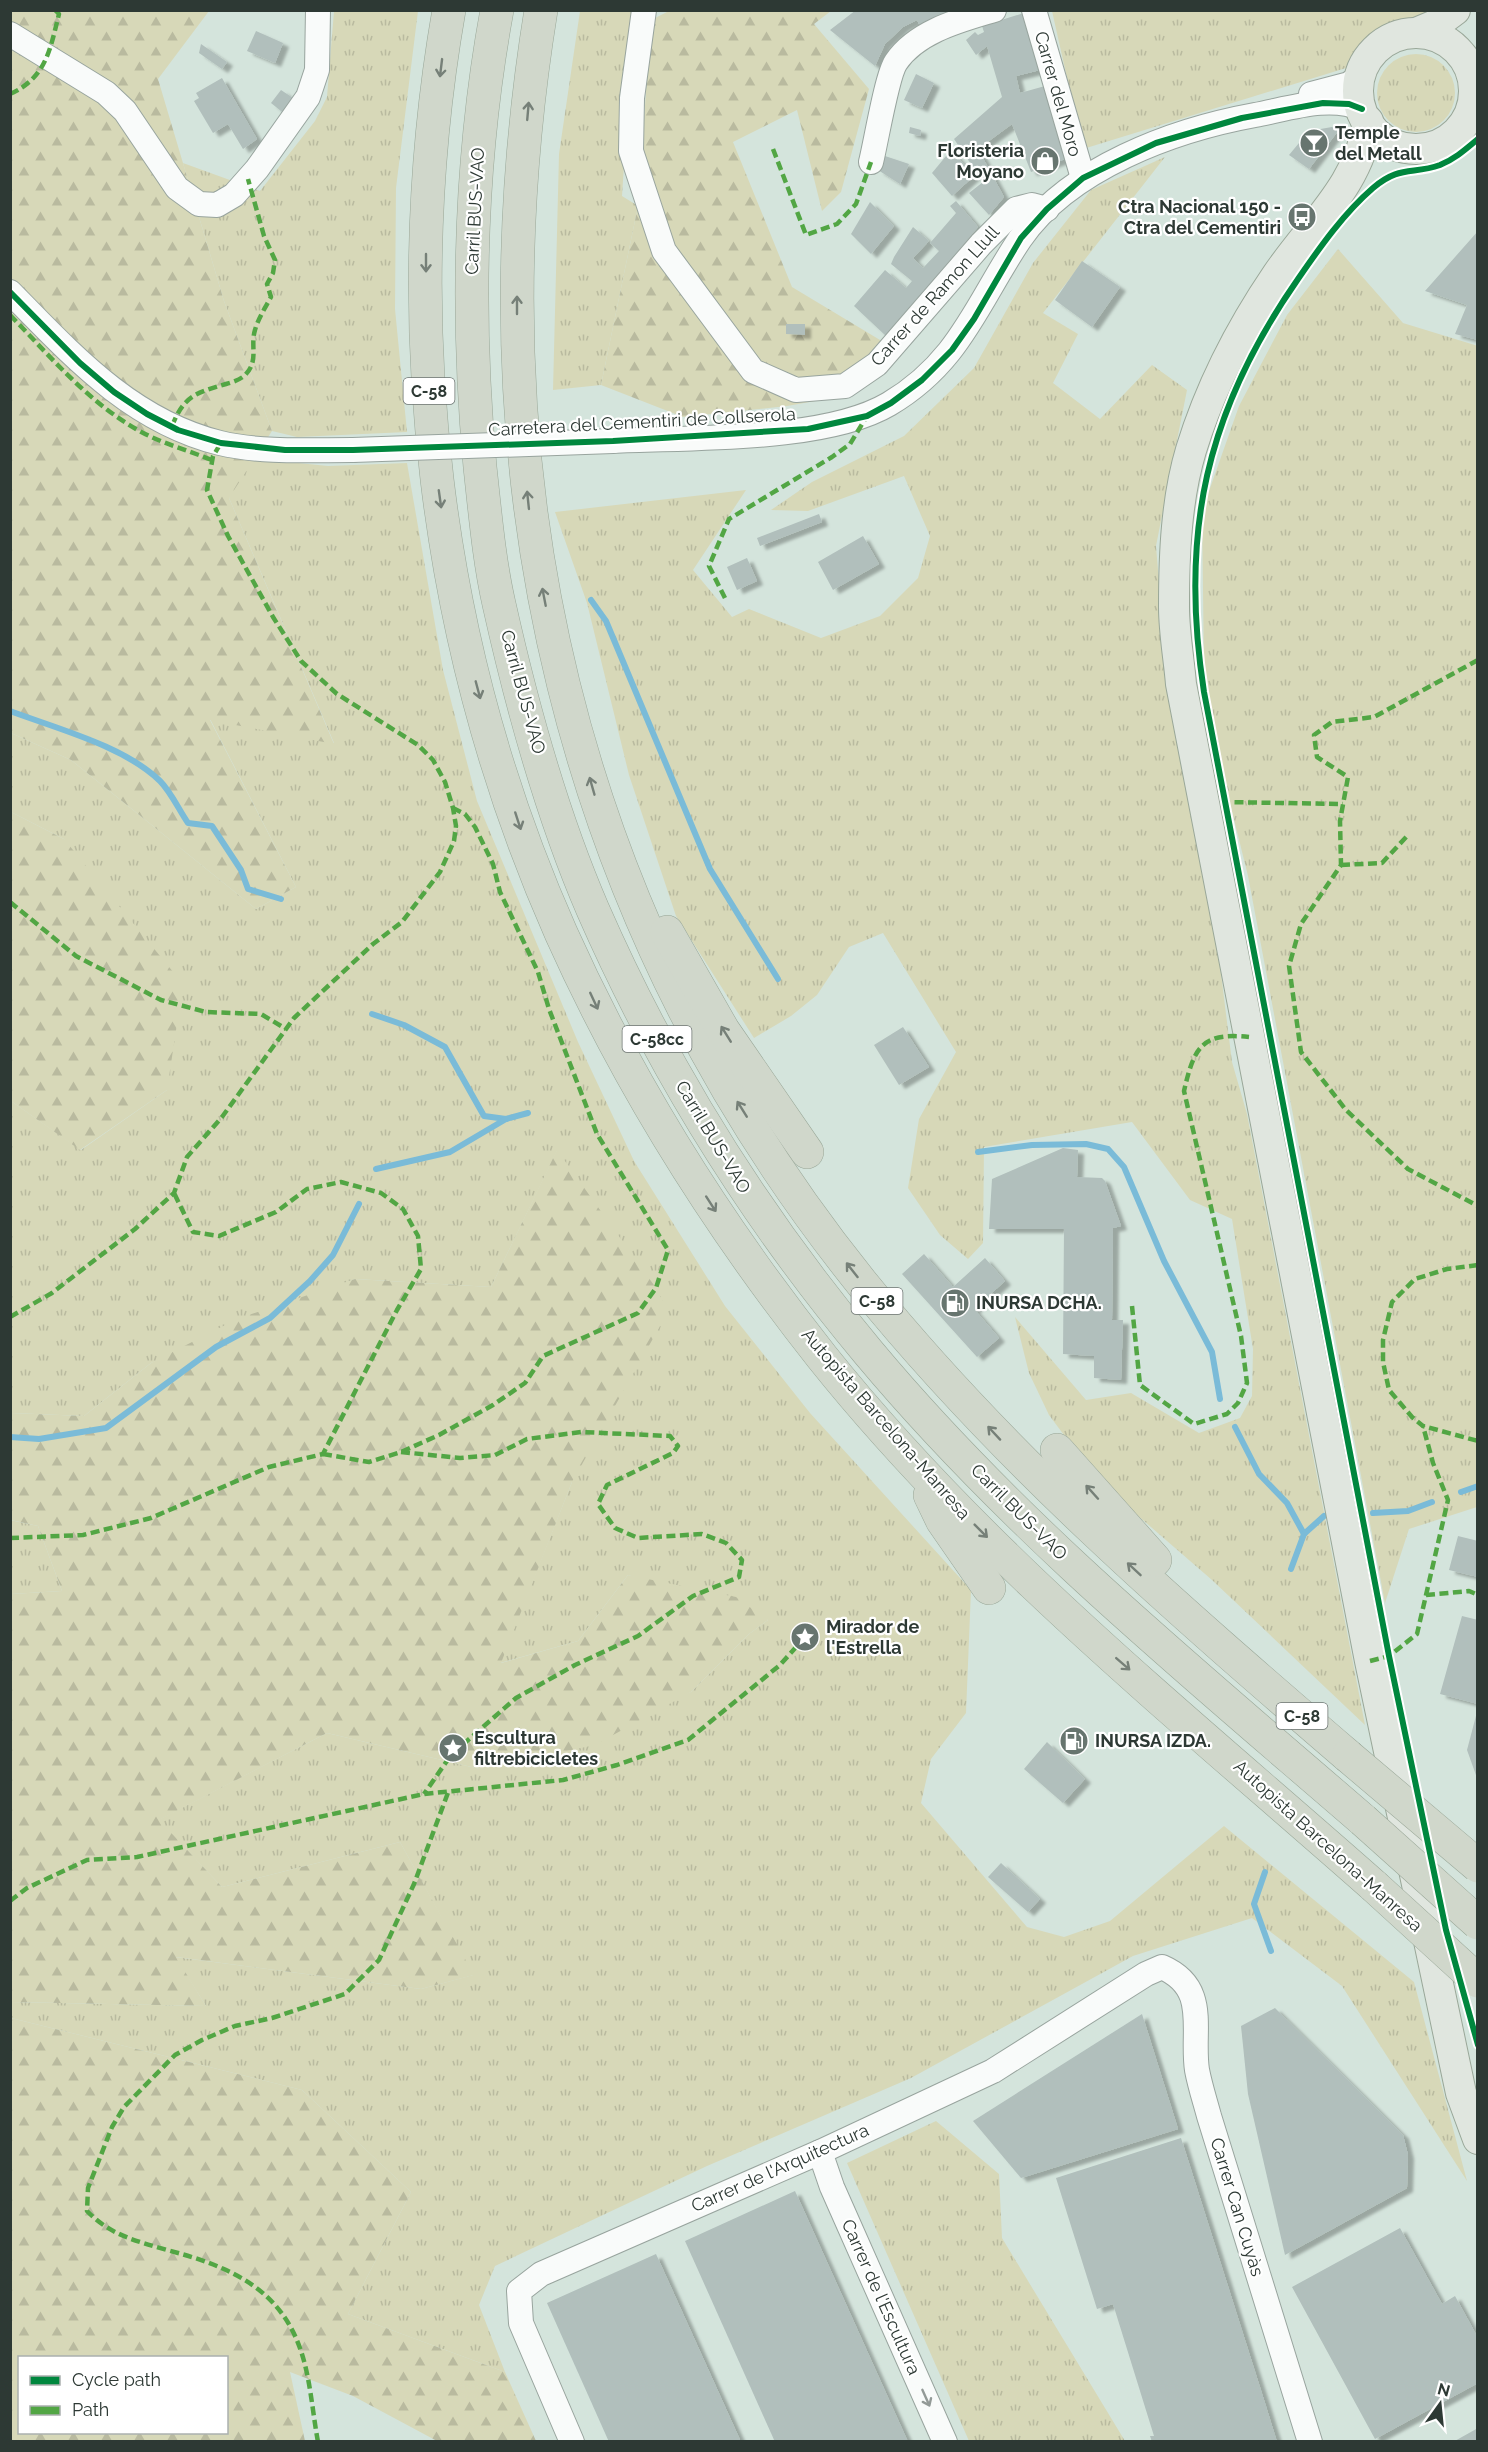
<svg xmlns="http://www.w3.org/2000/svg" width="1488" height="2452" viewBox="0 0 1488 2452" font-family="Raleway,sans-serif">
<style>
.grass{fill:url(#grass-tufts)}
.forest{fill:url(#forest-firs);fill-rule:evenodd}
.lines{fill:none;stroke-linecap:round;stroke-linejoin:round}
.stream{stroke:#7abbd8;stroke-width:6}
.building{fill:#b1bfbc;filter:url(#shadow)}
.minor-casing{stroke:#98a49e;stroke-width:26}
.major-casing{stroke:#99a798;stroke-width:32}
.highway-casing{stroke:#99a798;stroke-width:34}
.minor{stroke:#f9fbfa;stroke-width:24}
.major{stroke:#e0e6df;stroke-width:30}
.highway{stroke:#d0d7cb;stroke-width:33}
.minor-bridge-casing{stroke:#98a49e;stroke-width:26;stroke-linecap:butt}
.highway-bridge-casing{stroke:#99a798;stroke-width:34;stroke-linecap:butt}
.minor-bridge{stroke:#f9fbfa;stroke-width:24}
.highway-bridge{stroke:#d0d7cb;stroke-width:33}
.quiet{stroke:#52a644;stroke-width:4.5;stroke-dasharray:9 4.5;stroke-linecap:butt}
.cycleway-casing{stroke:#fff;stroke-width:10}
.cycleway{stroke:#00873e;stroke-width:6}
.oneway{stroke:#768078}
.oneway2{stroke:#939a97}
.labels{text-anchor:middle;stroke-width:4.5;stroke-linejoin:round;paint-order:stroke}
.shield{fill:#fff;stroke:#6c7471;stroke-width:1.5}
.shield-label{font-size:16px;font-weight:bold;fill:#2d3934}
.street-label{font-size:18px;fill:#2d3934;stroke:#fff}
.poi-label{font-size:18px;font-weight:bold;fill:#2d3934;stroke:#fff;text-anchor:start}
</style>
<defs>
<pattern id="grass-tufts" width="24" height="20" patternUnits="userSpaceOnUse" patternTransform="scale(1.5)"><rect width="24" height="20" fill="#d7d8b8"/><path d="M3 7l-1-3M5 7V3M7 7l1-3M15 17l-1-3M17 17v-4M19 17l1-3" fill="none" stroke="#b9ba9f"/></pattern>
<pattern id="forest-firs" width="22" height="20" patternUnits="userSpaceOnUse" patternTransform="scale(1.5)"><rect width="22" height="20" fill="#d7d8b8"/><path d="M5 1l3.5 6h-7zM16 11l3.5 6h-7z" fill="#b9ba9f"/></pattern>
<filter id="shadow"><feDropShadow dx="6" dy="4" stdDeviation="1.5" flood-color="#0004"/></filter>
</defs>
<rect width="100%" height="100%" fill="#d4e4dc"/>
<g class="grass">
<polygon points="334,11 418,11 396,188 395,309 407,432 297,437 272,431 224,301 183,163 260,191 315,121 327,97"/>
<polygon points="580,11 634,11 622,196 638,206 601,385 553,390 559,154"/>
<polygon points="1052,11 1432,11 1423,20 1359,64 1083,149"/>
<circle cx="1416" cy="93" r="39"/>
<polygon points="1165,157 1043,313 1078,334 1053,383 1100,419 1152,365 1187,390 1156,546 1169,703 1220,966 1232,1062 1247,1114 1365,1725 1212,1580 1099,1482 1049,1415 1029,1373 1015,1317 1086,1400 1131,1393 1199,1433 1240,1418 1252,1396 1253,1349 1232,1219 1190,1200 1132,1122 984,1147 983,1243 968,1259 940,1235 908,1188 919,1119 956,1052 883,933 849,947 817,995 791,1016 754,1038 676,916 629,775 587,603 555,512 746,490 693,570 732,617 749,609 821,638 880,616 918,578 930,536 904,476 808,511 771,510 812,482 904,436 974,368 1033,263 1091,190"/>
<polygon points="1338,249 1403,323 1478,346 1477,1507 1409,1529 1385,1603 1248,876 1227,791 1204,671 1202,511 1239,406 1287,315"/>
<polygon points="238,457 328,466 407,463 443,670 477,801 578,1042 634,1161 725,1306 810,1413 971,1590 966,1713 931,1759 921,1803 1027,1927 1064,1937 1110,1921 1224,1826 1414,1982 1467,2181 1342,1986 1252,1918 1133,1956 911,2078 707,2166 495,2266 479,2305 505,2372 348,2314 411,2192 302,2090 11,2018 11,2002 206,2006 175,1957 421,1989 473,1975 400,1842 222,1887 158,1820 327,1733 480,1769 691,1692 749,1634 768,1620 628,1575 578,1641 500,1663 572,1482 557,1151 491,1287 355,1279 151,1363 84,1416 11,1413 11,1101 81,1150 167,1090 64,839 11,812 11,733 71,760 256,909 296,887 210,719 334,743 229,498"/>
<polygon points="10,1520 38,1526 62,1591 11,1594"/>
<polygon points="936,2121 999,2174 1002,2238 1125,2441 969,2441 847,2163"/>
</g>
<g class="forest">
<polygon points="11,11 209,11 158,79 224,301 272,431 229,498 334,744 210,720 296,887 256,909 71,760 11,733"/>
<polygon points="669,11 831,11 814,24 869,89 841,192 822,211 797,110 733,142 792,287 885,343 849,395 787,406 683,417 601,385 638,206 651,20"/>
<polygon points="11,812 64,839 183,984 167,1090 80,1150 11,1101"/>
<polygon points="557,1150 656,1288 668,1312 572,1482 501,1663 578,1641 628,1575 736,1597 768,1620 749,1634 691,1692 595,1745 480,1769 327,1733 159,1820 222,1887 400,1842 474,1975 421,1989 176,1957 206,2006 11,2002 11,1594 62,1591 38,1526 11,1520 11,1413 84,1416 151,1363 237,1319 355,1279 491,1287"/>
<path d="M11,2018L302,2090L411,2192L348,2314L505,2372L536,2441H437L353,2396L290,2372L305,2441H11ZM20,2358H226V2432H20Z"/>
</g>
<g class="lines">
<g class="stream">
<polyline points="591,600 606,621 710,869 778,979"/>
<path d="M10,711C58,729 124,746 160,781C171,792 179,810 188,823L212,826L241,870L248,889L281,899"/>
<polyline points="372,1014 404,1025 445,1047 484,1116 506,1119"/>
<polyline points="978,1152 1032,1145 1086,1144 1108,1149 1124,1167 1164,1261 1212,1352 1220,1399"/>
<polyline points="376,1169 450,1152 506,1119 528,1113"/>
<polyline points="1235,1427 1259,1474 1287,1503 1304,1534"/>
<polyline points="10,1437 39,1439 106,1428 216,1347 270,1318 310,1281 333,1255 359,1204"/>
<polyline points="1461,1492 1478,1486"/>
<polyline points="1373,1513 1408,1511 1432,1502"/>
<polyline points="1291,1569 1304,1534 1324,1516"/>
<polyline points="1265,1872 1254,1904 1271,1951"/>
</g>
</g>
<g class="building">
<polygon points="856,10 964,10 921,28 917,20 903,27 885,44 875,66 830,30"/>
<polygon points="1024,13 1040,70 1016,76 1020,93 1045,86 1065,159 1031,172 1012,124 978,149 1004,197 989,215 969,193 983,182 954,139 1002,97 987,46 976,55 966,40 975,32 978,35 984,32 982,26"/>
<polygon points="256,31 283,43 275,63 247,51"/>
<polygon points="201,44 227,62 222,69 199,53"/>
<polygon points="916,74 934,83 922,108 904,100"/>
<polygon points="222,78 257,139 243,149 228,124 213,133 194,101 199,98 196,93"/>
<polygon points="281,90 296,100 286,115 271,103"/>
<polygon points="910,127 921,130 920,136 909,133"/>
<polygon points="1332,127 1338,131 1309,169 1289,155 1309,131"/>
<polygon points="951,150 974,176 952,196 932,173"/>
<polygon points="885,156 909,164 900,184 878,170"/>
<polygon points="956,201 978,227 886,336 854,306 885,270 906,288 912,281 891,264 894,257 913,227 929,241 913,258 923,268 939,251 930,243 956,213 950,206"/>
<polygon points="870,202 894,226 871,254 851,234"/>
<polygon points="1478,231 1478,340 1455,334 1467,305 1425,291"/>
<polygon points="1082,261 1120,287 1092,327 1055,300"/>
<polygon points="786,324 805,324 805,335 786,334"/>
<polygon points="819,514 822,522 760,546 757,538"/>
<polygon points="863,536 879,564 833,590 818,562"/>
<polygon points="747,558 757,581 737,590 727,567"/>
<polygon points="903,1027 929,1067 899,1085 874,1045"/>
<polygon points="1063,1148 1078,1150 1077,1177 1102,1178 1105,1181 1121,1226 1113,1228 1112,1320 1123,1320 1121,1380 1094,1378 1094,1356 1063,1354 1064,1229 989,1229 992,1179"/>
<polygon points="924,1254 953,1287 985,1258 1005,1281 974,1309 999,1338 977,1357 902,1274"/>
<polygon points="1458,1536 1478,1541 1478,1577 1449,1570"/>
<polygon points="1462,1616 1478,1620 1478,1704 1440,1694"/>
<polygon points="1477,1712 1478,1712 1477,1778 1467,1750"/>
<polygon points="1047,1742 1085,1779 1063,1803 1024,1769"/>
<polygon points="1001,1863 1040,1899 1028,1912 988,1877"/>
<polygon points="1275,2008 1403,2135 1408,2155 1407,2188 1285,2255 1248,2094 1241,2026"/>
<polygon points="1142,2014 1178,2129 1021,2178 973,2121"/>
<polygon points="1181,2138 1264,2400 1277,2442 1152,2442 1150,2436 1154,2436 1113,2304 1097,2309 1056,2178"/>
<polygon points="795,2191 908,2442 775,2442 685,2241"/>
<polygon points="1400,2228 1442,2304 1455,2296 1478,2338 1478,2383 1375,2439 1292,2287"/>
<polygon points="656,2254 741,2442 609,2442 547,2303"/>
<polygon points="1478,2428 1478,2442 1453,2442"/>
</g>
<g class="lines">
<g class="minor-casing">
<g id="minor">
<polyline points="644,10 632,98 631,151 664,251 753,371 796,390 845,386 877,364 981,244 1016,209 1032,205 1047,209"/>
<polyline points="1034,10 1083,178"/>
<polyline points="10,34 106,93 125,111 177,188 199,204 217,205 234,195 257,169 308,97 317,70 318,10"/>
<polyline points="1311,94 1349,84 1361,75"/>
<path d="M871,162C876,142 887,75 896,62C917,31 961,20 994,10"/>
<path d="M10,292C72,355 131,421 220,443C262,453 309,450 353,450"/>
<path d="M613,441C689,437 825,442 889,404C960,362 977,303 1020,239C1069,168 1173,130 1255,115C1288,109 1330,94 1362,109"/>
<polyline points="820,2152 832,2187 945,2442"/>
<path d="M572,2442L521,2323L519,2291L541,2274L820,2152L993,2071L1146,1974L1162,1967C1210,1988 1191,2030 1197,2070C1200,2086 1205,2101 1209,2116L1310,2442"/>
</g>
</g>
<g class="major-casing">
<g id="major">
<polyline points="1416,33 1435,25 1455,10"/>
<circle cx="1416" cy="91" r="58"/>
<path d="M1368,121C1361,183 1310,226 1277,275C1241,328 1210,388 1191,450C1176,500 1174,556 1174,607C1174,633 1179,659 1181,684L1370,1661L1461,2093L1478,2139"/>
</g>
</g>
<g class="highway-casing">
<g id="highway">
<path d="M449,10C395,319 434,647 561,933C629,1085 719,1227 822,1357C981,1556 1184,1718 1374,1886"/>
<path d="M497,10C469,162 466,314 480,467C485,512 489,560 499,604C522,707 551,813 593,910C663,1070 756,1218 868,1352C1014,1527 1192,1672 1363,1820"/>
<path d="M541,10C466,473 568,920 865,1287C1007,1462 1177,1609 1348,1756"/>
<polyline points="667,932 723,1030 807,1152"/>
<polyline points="1057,1450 1155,1560"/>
<polyline points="930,1495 942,1520 989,1588"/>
</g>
</g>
<use href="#minor" class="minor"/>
<use href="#major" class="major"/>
<use href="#highway" class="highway"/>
<g class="minor-bridge-casing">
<polyline id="minor-bridge" points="353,450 613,441"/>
</g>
<g class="highway-bridge-casing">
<g id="highway-bridge">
<polyline points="1348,1756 1478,1866"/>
<polyline points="1363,1820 1478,1923"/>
<polyline points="1374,1886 1478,1981"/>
</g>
</g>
<use href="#minor-bridge" class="minor-bridge"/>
<use href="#highway-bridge" class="highway-bridge"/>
<g class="quiet">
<path d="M10,94C46,78 50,50 59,14L55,10"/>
<polyline points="773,149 806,235 837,224 856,204 871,162"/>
<path d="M10,315C50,356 86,400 136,429C160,443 187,450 212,460"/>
<path d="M172,426C184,396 195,393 226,384C233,382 242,379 246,374C259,360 250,346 255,330C258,319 265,308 271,297L267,284L273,273L275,260L264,236L248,179"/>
<polyline points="725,598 709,566 729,519 832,457 850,444 867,416"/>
<polyline points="1478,660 1374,717 1332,722 1314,735 1317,757 1348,777 1340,821 1341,865 1301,924 1289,966 1301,1052 1346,1110 1408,1169 1478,1206"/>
<polyline points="1221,802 1343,804"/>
<polyline points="1341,865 1382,863 1409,834"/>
<polyline points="10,902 76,956 161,1000 206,1012 261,1014 286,1029"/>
<polyline points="1478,1265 1447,1269 1415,1279 1392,1302 1383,1340 1383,1362 1389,1390 1412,1417 1423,1426 1478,1441"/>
<path d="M1132,1306L1140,1385L1194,1424L1227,1414L1238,1403L1247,1383L1241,1336L1184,1091C1194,1048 1201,1032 1249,1037"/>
<polyline points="10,1317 52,1293 135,1229 174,1193 187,1157 222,1117 294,1018 373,944 402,922 440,872 454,841 456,826 453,808 445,782 433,760 418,745 337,694 312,671 301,661 273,617 228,536 207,490 213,456 221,443"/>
<polyline points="401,1452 460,1458 495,1455 527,1439 581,1432 670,1436 678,1446 673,1453 607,1485 598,1504 615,1528 638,1538 702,1534 726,1543 742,1560 739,1577 693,1596 638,1636 575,1665 516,1698 451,1755 424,1794"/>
<polyline points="323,1454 369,1462 401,1452 439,1435 493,1405 525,1383 543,1356 638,1313 656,1288 668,1250 597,1134 549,1009 538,972 500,892 493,864 475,827 465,814 453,808"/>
<polyline points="10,1538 83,1535 151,1518 269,1467 323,1454 397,1310 421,1269 418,1236 403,1209 381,1193 341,1182 307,1189 276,1212 219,1236 193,1232 174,1193"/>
<polyline points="1426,1595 1469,1591 1478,1595"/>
<polyline points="1370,1661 1389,1656 1417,1634 1448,1500 1433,1463 1423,1426"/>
<polyline points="10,1901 27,1888 87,1860 137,1857 424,1794 563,1780 617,1765 688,1740 780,1665 806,1636"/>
<path d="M318,2442C313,2415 311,2387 304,2361C285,2290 232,2267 167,2250C136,2241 110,2235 87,2211L88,2188L112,2127L124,2107L175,2055L202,2040L235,2026L272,2018L345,1994L379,1960L414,1884L449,1790"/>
</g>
<g class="cycleway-casing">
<g id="cycleway">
<path d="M1478,139C1466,149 1455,159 1440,165C1412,175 1400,165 1373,188C1344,213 1320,247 1298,279C1206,411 1179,533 1204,692L1389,1656L1446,1930L1478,2045"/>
<polyline points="10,292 80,363 114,392 147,414 178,430 221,443 285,450 353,450 613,441 808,429 867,416 891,403 922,380 952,350 974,319 1021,238 1047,209 1083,178 1156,143 1242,118 1323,103 1349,104 1362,109"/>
</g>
</g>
<use href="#cycleway" class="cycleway"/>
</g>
<defs><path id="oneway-shaft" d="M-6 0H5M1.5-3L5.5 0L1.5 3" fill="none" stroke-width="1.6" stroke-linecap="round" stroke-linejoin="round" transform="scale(1.5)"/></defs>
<g class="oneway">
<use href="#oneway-shaft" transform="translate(441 68) rotate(97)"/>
<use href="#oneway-shaft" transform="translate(528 111) rotate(-85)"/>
<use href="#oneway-shaft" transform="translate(426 263) rotate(90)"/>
<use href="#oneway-shaft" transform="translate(517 305) rotate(-90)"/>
<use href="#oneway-shaft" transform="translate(440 499) rotate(82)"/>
<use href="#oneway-shaft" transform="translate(528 500) rotate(-96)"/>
<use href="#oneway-shaft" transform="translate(544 597) rotate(-101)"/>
<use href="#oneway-shaft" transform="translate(478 690) rotate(75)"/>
<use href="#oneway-shaft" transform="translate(592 786) rotate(-106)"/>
<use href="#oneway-shaft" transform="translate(518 821) rotate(72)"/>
<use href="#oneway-shaft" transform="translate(594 1001) rotate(65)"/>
<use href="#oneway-shaft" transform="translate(726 1034) rotate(-122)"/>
<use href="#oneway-shaft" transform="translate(742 1109) rotate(-122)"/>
<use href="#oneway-shaft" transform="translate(711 1204) rotate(57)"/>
<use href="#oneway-shaft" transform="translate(852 1270) rotate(-128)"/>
<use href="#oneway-shaft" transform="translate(994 1433) rotate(-133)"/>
<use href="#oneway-shaft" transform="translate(1092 1492) rotate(-132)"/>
<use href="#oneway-shaft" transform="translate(981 1531) rotate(45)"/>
<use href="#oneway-shaft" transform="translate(1134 1569) rotate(-137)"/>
<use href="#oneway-shaft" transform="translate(1123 1664) rotate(41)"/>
</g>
<use class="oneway2" href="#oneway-shaft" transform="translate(926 2398) rotate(66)"/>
<defs>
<g id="bar-disc" transform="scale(1.5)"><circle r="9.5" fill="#67756f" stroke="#fff"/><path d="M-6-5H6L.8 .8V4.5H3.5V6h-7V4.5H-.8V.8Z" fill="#fff"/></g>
<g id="shop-disc" transform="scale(1.5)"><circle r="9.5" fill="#67756f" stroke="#fff"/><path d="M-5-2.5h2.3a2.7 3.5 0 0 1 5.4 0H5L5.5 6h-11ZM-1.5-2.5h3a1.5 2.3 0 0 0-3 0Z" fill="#fff"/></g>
<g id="bus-disc" transform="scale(1.5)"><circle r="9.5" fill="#67756f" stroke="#fff"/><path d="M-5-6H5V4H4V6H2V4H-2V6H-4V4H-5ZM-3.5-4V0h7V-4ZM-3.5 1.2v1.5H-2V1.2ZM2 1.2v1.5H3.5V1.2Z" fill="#fff"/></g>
<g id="fuel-disc" transform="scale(1.5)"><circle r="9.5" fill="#67756f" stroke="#fff"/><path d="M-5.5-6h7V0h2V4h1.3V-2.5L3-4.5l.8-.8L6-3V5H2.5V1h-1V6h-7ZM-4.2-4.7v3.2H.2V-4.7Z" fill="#fff"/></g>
<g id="sight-disc" transform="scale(1.5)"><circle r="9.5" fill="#67756f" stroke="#fff"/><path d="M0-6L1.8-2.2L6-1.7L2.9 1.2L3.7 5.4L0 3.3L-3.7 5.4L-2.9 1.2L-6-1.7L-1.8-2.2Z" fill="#fff"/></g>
</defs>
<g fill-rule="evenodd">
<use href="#bar-disc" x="1314" y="143"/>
<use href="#shop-disc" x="1045" y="161"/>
<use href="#bus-disc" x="1302" y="217"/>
<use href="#fuel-disc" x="955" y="1303"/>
<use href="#sight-disc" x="805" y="1637"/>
<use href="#fuel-disc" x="1074" y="1741"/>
<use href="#sight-disc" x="453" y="1748"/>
</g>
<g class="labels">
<g class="shield">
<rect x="403.5" y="378" width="51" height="26" rx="4.5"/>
<rect x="622.5" y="1026" width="69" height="26" rx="4.5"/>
<rect x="851.5" y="1288" width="51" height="26" rx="4.5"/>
<rect x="1276.5" y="1703" width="51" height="26" rx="4.5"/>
</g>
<g class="shield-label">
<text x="429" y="397">C-58</text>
<text x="657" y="1045">C-58cc</text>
<text x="877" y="1307">C-58</text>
<text x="1302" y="1722">C-58</text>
</g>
<g class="street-label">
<text transform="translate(1058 94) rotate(74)" y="6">Carrer del Moro</text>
<text transform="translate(475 211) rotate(-87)" y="6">Carril BUS-VAO</text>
<text transform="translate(935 296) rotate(-48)" y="6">Carrer de Ramon Llull</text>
<text transform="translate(642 422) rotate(-3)" y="6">Carretera del Cementiri de Collserola</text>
<text transform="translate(523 692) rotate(75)" y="6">Carril BUS-VAO</text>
<text transform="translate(713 1137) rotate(59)" y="6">Carril BUS-VAO</text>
<text transform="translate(886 1424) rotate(49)" y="6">Autopista Barcelona-Manresa</text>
<text transform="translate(1019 1512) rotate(45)" y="6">Carril BUS-VAO</text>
<text transform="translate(1328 1846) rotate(42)" y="6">Autopista Barcelona-Manresa</text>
<text transform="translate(780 2168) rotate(-24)" y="6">Carrer de l'Arquitectura</text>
<text transform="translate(1237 2207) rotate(73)" y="6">Carrer Can Cuyàs</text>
<text transform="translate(881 2297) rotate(66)" y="6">Carrer de l'Escultura</text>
</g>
<g class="poi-label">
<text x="1335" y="139">Temple<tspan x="1335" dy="21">del Metall</tspan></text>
<text x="1024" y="157" text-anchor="end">Floristeria<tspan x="1024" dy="21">Moyano</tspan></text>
<text x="1281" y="213" text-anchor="end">Ctra Nacional 150 -<tspan x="1281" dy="21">Ctra del Cementiri</tspan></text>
<text x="976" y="1309">INURSA DCHA.</text>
<text x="826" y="1633">Mirador de<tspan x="826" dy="21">l'Estrella</tspan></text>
<text x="474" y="1744">Escultura<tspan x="474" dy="21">filtrebicicletes</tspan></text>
<text x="1095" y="1747">INURSA IZDA.</text>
</g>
</g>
<rect width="1488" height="2452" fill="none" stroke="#2d3934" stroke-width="24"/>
<rect x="18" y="2356" width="210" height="78" fill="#ffffff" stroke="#abb0ae" stroke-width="1.5"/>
<rect x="30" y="2376" width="30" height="9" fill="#00873e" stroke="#abb0ae" stroke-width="1.5"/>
<text x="72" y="2386" font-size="18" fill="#2d3934">Cycle path</text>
<rect x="30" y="2406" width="30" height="9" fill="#52a644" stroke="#abb0ae" stroke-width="1.5"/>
<text x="72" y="2416" font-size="18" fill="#2d3934">Path</text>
<g transform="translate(1440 2404) rotate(15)" stroke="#ffffff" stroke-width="4.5" paint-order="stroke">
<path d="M0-4.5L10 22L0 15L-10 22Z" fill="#2d3934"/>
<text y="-9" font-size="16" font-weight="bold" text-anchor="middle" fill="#2d3934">N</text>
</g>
</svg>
